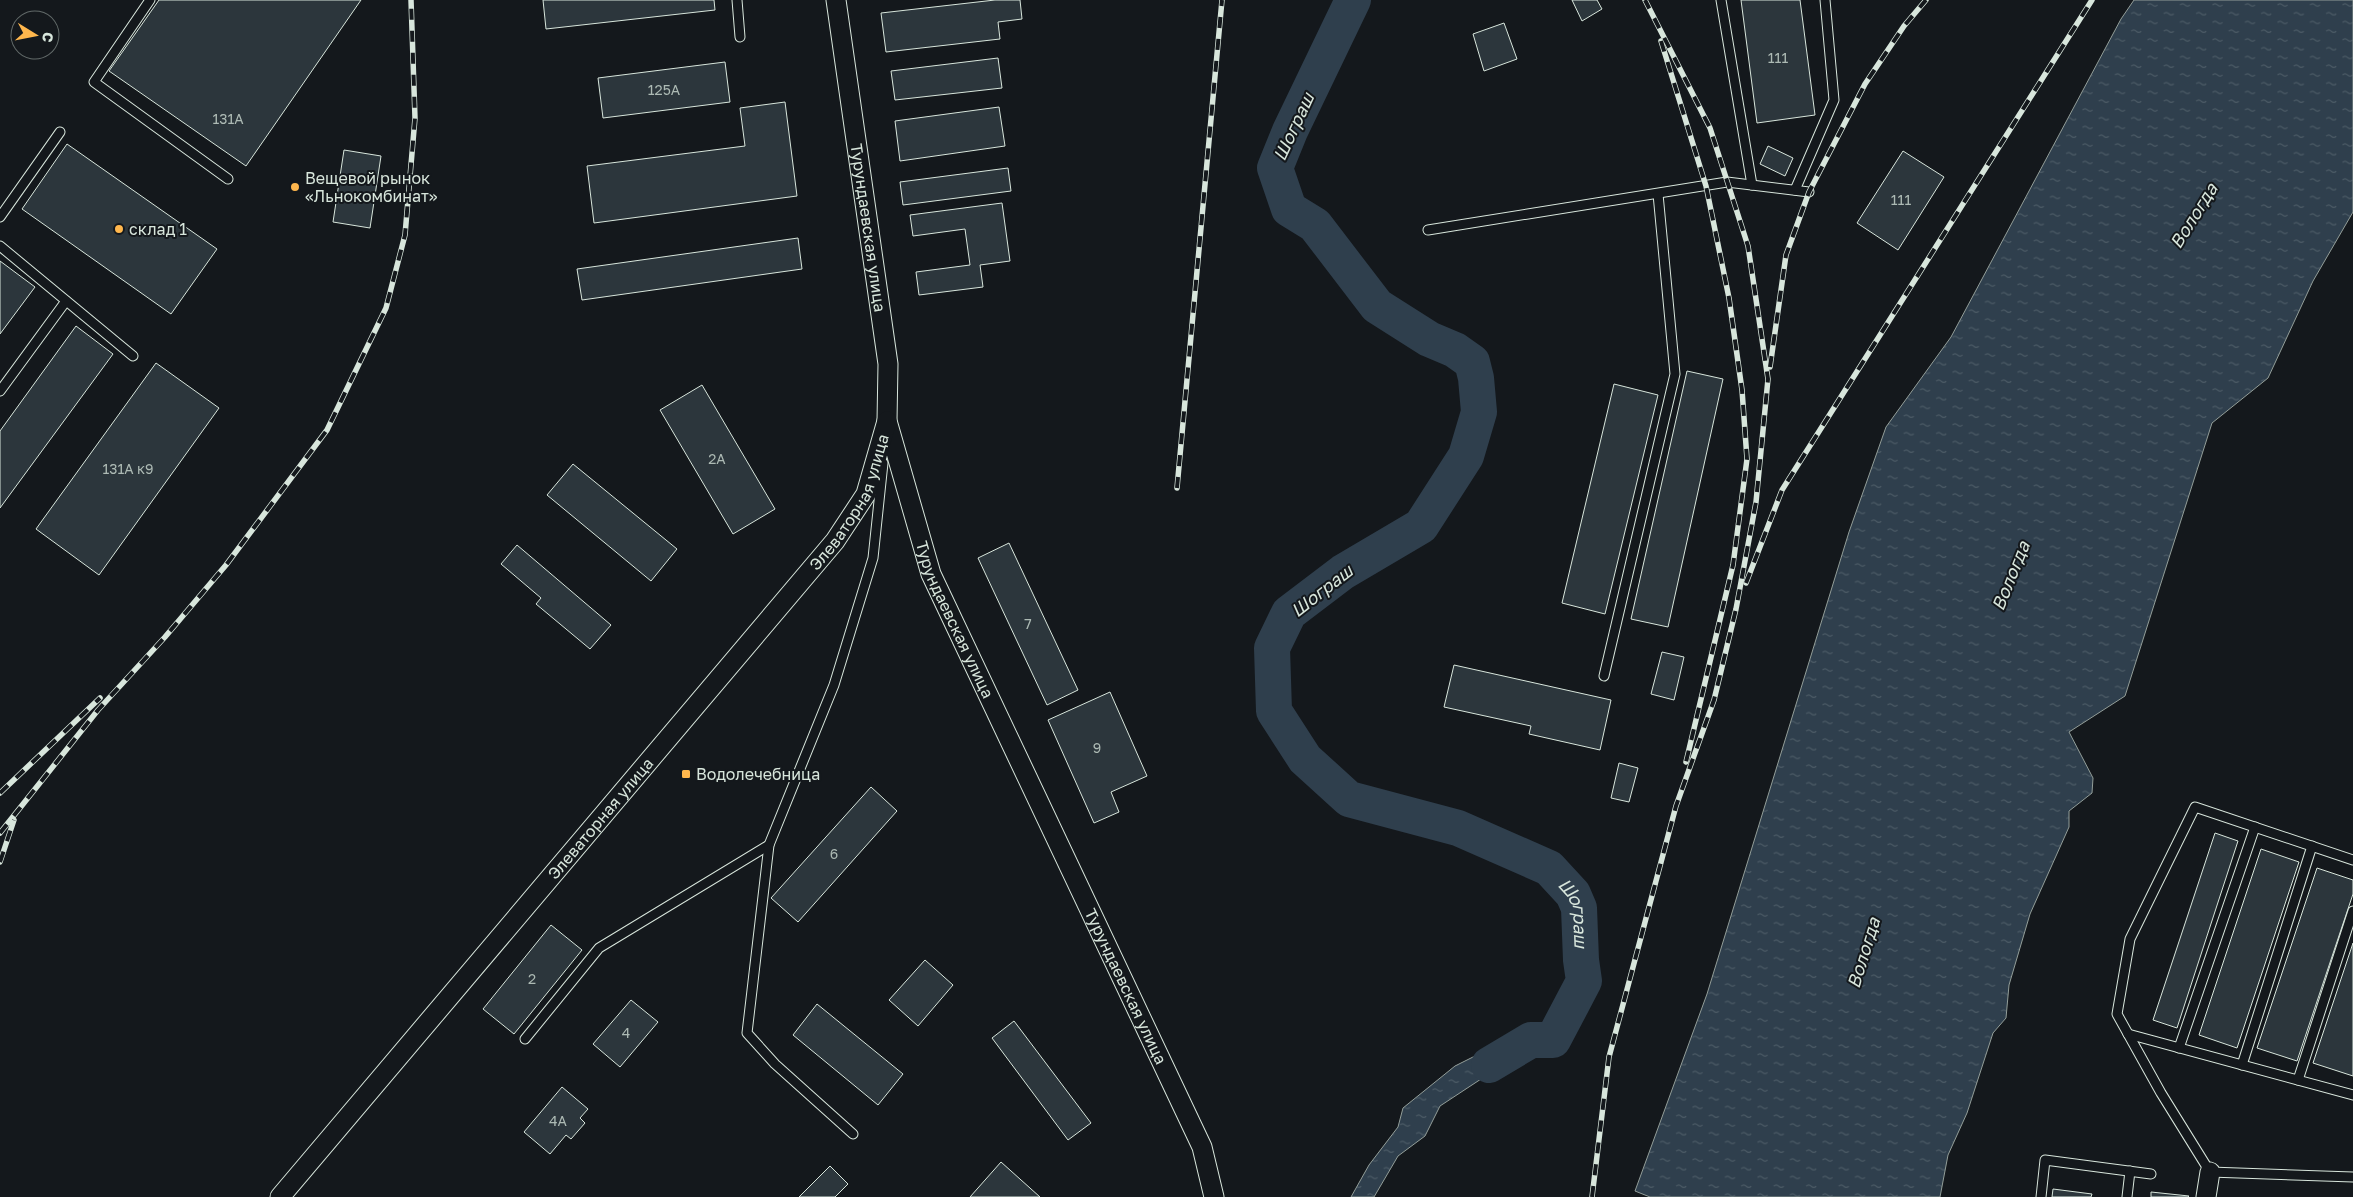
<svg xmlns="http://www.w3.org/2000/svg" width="2353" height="1197" viewBox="0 0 2353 1197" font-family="'Golos Text',sans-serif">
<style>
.water{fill:url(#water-ripples);stroke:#939e99}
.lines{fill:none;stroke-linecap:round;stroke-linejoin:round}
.river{stroke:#2f3f4d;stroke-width:36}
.building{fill:#2c363c;stroke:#d8e6dc}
.service-casing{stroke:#d8e6dc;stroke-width:11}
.minor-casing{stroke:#d8e6dc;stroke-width:21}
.service{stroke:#14181c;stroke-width:9}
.minor{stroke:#14181c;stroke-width:19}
.rail-casing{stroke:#d8e6dc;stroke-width:5.5}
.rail{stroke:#14181c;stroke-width:4;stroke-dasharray:11;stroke-linecap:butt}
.poi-dot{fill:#ffb74d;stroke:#14181c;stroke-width:2}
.labels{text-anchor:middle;stroke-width:4;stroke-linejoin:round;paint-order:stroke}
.number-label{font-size:14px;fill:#adbab4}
.poi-label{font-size:16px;fill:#d8e6dc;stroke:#14181c;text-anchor:start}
.street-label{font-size:16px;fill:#d8e6dc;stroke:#14181c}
.water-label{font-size:18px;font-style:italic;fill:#d8e6dc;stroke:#14181c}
</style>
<defs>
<pattern id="water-ripples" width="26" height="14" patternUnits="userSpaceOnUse" patternTransform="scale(1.25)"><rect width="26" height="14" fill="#2f3f4d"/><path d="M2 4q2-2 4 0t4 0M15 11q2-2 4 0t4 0" fill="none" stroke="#4c5b66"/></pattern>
</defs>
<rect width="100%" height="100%" fill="#14181c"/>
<g class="water">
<polygon points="2134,0 2353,0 2353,212 2313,281 2268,378 2212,423 2125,696 2069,732 2093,778 2092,793 2069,811 2069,827 2030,914 2009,985 2006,1018 1993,1033 1967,1113 1948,1155 1940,1197 1650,1197 1635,1191 1707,994 1849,532 1886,427 1951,337 2121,19"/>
<polygon points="1531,1040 1513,1058 1440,1106 1425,1136 1398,1156 1374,1197 1351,1197 1369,1165 1398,1127 1403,1108 1455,1066 1499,1044"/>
</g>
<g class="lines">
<path class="river" id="s1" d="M1353,0L1290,131L1275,168L1289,209L1315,225L1377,306L1429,339L1455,350L1472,362L1476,378L1479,412L1466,456L1421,526L1343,572L1289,613L1272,648L1274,711L1305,759L1349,799L1458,828L1549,868L1573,894L1579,908L1581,960L1584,981L1553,1040H1531L1489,1065"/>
</g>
<g class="building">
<polygon points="159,0 361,0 246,166 109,71"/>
<polygon points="543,0 714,0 715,10 546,29"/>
<polygon points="995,0 1020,0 1022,19 998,22 1000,39 886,52 881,13"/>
<polygon points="1572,0 1597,0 1602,9 1582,21"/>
<polygon points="1741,0 1800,0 1815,115 1757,123"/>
<polygon points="1504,23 1517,59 1484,71 1473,34"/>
<polygon points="998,58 1002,88 895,100 891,71"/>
<polygon points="725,62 730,102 603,118 598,78"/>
<polygon points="785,102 797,196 594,223 587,166 745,146 740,108"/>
<polygon points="999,107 1005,146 900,161 895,121"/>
<polygon points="67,144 217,249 171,314 22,209"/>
<polygon points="1768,146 1793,158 1785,176 1760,164"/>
<polygon points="344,150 381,156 370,228 333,222"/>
<polygon points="1903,151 1944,177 1898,250 1857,223"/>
<polygon points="1008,168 1011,191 903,205 900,182"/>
<polygon points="1002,203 1010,261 980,265 983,287 919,295 916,272 970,265 965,229 913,236 910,215"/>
<polygon points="798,238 802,269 582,300 577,269"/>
<polygon points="0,261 35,287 0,334"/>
<polygon points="76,326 113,354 0,508 0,431"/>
<polygon points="156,363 219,408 99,575 36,529"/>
<polygon points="1687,371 1723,379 1668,627 1631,619"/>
<polygon points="1614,384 1658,395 1605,614 1562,603"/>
<polygon points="702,385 775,509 733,534 660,410"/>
<polygon points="573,464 677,549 651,581 547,495"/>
<polygon points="1009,543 1078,690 1047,705 978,558"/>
<polygon points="517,545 611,625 590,649 536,604 541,598 501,564"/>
<polygon points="1662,652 1684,657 1674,700 1651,694"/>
<polygon points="1454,665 1611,700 1600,750 1529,734 1531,726 1444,707"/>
<polygon points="1110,692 1147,776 1111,792 1119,812 1094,823 1048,720"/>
<polygon points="1619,763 1638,768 1629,802 1611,798"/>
<polygon points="871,787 897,811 798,922 771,898"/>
<polygon points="2215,833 2238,841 2177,1028 2153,1020"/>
<polygon points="2261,849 2299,862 2237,1048 2199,1035"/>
<polygon points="2317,868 2353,880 2353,894 2297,1061 2257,1048"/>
<polygon points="551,925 582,950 514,1034 483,1009"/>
<polygon points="2353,943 2353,1076 2313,1063"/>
<polygon points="925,960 953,985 918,1026 889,1000"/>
<polygon points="631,1000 658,1022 620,1067 593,1044"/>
<polygon points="817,1004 903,1074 878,1105 793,1035"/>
<polygon points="1014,1021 1091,1123 1068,1140 992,1038"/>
<polygon points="562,1087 588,1109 580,1118 585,1123 571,1139 566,1135 550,1154 524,1132"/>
<polygon points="1001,1162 1040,1197 970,1197"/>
<polygon points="830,1166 848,1184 835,1197 799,1197"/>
<polygon points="2053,1189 2092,1194 2091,1197 2052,1197"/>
<polygon points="2151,1192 2189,1196 2188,1197 2151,1197"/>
</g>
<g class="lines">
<g class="service-casing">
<g id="service">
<polyline points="150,0 94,82 228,179"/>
<polyline points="737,0 740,37"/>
<polyline points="1721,0 1752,185"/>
<polyline points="1795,190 1834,100 1825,0"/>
<polyline points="0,217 60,132"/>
<polyline points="1428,230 1727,182 1809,192"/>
<polyline points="0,246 133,356"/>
<polyline points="0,391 66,301"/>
<polyline points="1604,676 1675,374 1658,194"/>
<polyline points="2353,860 2195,807 2130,939 2117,1014 2161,1093 2210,1172 2353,1177"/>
<polyline points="2128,1034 2353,1095"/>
<polyline points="525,1039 599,948 769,845"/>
<polyline points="2179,1048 2255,827"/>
<polyline points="2242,1065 2312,846"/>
<polyline points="2298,1080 2353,911"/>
<polyline points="853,1134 775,1064 747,1033 769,845 834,685 873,558 883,463"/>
<polyline points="2041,1197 2045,1160 2151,1174"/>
<polyline points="2127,1197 2130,1171"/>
</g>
</g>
<g class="minor-casing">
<g id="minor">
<path id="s2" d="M836,0L888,364L887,421L931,574L1202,1147L1214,1197"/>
<path id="s3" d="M280,1197L835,541L866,494L887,421"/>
<polyline points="2206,1197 2210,1172"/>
</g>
</g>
<use href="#service" class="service"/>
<use href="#minor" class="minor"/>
<g class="rail-casing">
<g id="rail">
<polyline points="1661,41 1706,186 1729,298 1742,390 1747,459 1733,565 1686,762"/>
<polyline points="1770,367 1786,255 1809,192 1865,84 1904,26 1926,0"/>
<polyline points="1177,488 1222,0"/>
<polyline points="1746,583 1782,490 2092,0"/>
<polyline points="0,793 100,698"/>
<polyline points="0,833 98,710 165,637 226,565 327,430 386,308 405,235 415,118 411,0"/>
<polyline points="0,862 14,820"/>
<polyline points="1592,1197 1609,1057 1676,806 1714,700 1736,609 1756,502 1768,379 1748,246 1710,128 1645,0"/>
</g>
</g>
<use href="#rail" class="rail"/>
</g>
<g class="poi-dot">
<circle cx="295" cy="187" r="5"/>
<circle cx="119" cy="229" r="5"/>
<rect x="681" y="769" width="10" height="10" rx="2.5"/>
</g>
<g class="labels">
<g class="number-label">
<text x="1778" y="63">111</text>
<text x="664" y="95">125А</text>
<text x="228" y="124">131А</text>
<text x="1901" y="205">111</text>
<text x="717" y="464">2А</text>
<text x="128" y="474">131А к9</text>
<text x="1028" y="629">7</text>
<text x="1097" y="753">9</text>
<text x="834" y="859">6</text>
<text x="532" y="984">2</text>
<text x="626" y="1038">4</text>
<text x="558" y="1126">4А</text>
</g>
<g class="poi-label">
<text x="305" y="184">Вещевой рынок<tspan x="305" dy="18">«Льнокомбинат»</tspan></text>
<text x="129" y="235">склад 1</text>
<text x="696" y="780">Водолечебница</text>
</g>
<g class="street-label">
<text dy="6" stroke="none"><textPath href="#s2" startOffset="230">Турундаевская улица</textPath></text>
<text dy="6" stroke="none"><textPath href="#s3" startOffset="901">Элеваторная улица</textPath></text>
<text dy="6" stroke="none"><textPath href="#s2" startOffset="635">Турундаевская улица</textPath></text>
<text dy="6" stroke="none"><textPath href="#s3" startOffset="496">Элеваторная улица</textPath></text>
<text dy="6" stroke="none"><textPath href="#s2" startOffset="1040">Турундаевская улица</textPath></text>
</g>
<g class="water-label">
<text transform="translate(1294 127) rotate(-65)" y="6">Шограш</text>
<text transform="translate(2194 216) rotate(-58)" y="6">Вологда</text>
<text transform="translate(2011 576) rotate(-68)" y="6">Вологда</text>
<text transform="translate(1322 591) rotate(-38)" y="6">Шограш</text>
<text dy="6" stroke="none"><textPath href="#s1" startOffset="1295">Шограш</textPath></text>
<text transform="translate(1864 953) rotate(-73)" y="6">Вологда</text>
</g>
</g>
<g transform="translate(35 35) rotate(100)"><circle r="24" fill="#14181c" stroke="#626a69"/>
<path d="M0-4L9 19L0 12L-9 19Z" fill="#ffb74d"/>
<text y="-8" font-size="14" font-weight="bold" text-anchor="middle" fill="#d8e6dc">С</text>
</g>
</svg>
